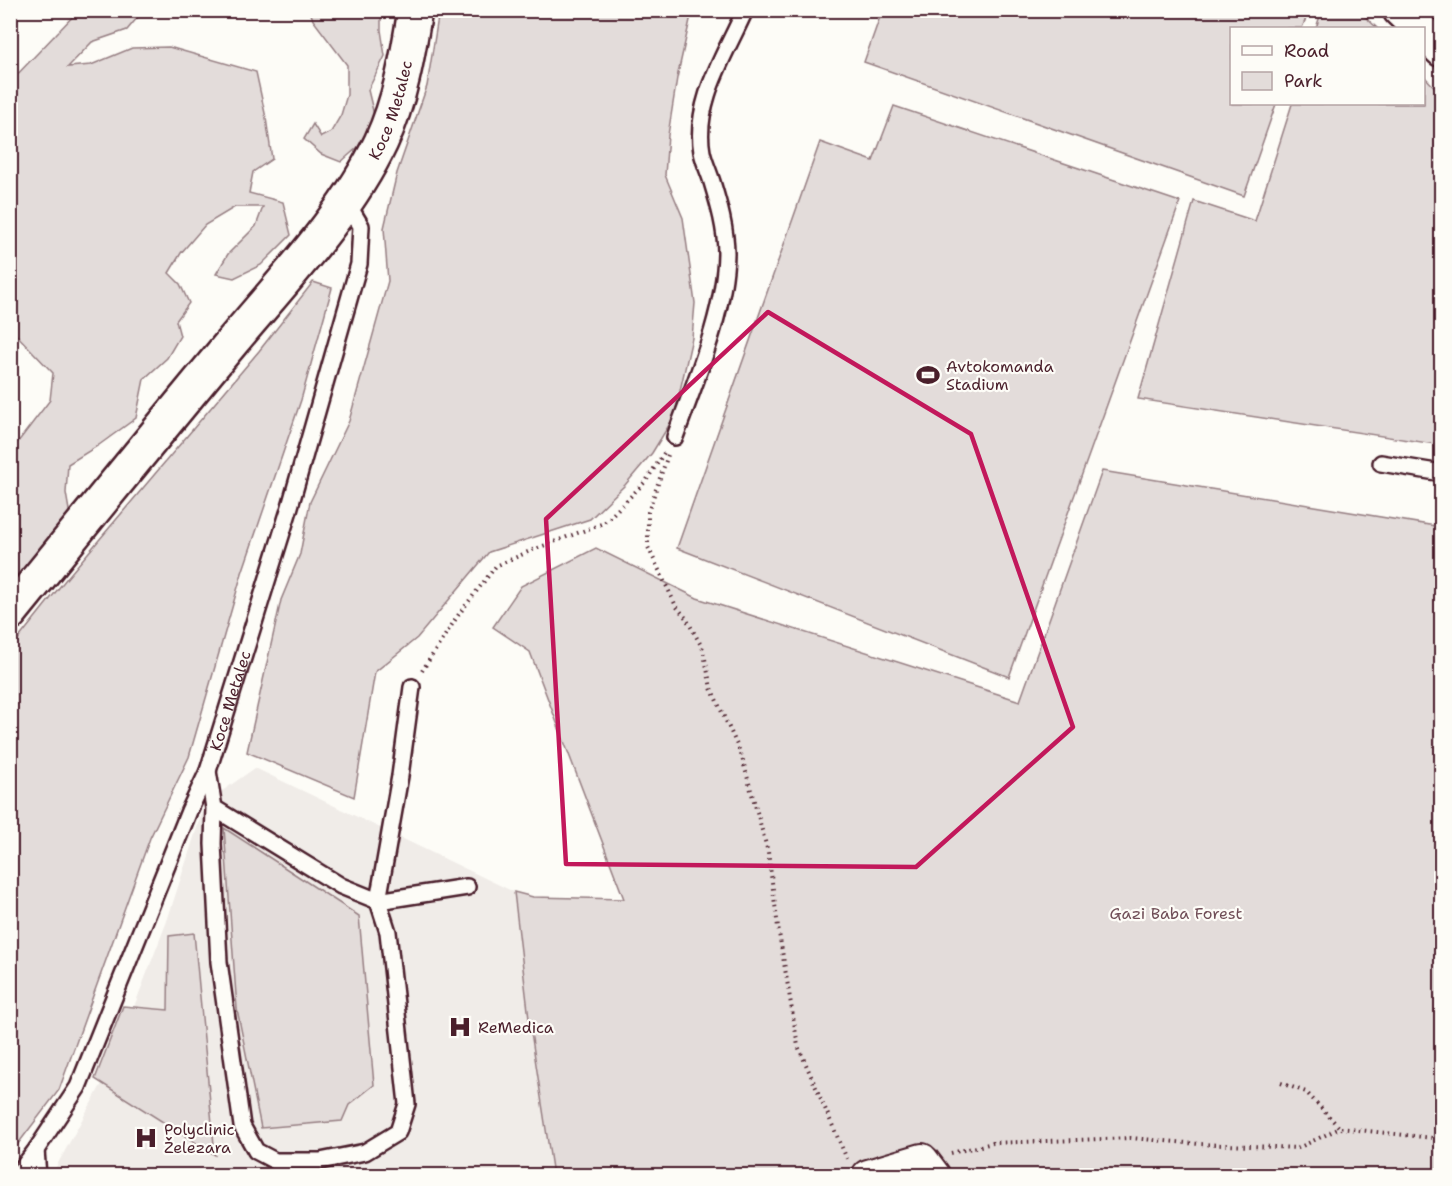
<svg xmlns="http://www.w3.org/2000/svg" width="1452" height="1186" viewBox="0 0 1452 1186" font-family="'Shantell Sans',sans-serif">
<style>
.built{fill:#f0ece8}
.green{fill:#e3dcda;stroke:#967e82;stroke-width:1.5}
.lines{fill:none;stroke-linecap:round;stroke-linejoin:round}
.lane-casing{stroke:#4a1f2b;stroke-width:20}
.street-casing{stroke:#4a1f2b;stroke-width:36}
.secondary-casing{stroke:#4a1f2b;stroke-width:38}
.path{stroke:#4a1f2b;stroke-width:4;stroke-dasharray:1.5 4.5;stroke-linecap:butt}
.lane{stroke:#fdfcf7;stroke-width:15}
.street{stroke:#fdfcf7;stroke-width:32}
.secondary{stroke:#fdfcf7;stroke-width:33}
.marked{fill:none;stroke:#c2185b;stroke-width:4.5;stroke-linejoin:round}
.labels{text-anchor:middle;stroke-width:4.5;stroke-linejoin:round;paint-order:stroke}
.street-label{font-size:16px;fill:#4a1f2b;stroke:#fdfcf7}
.poi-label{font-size:16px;fill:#4a1f2b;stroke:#fdfcf7;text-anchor:start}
.park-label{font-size:16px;fill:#704e57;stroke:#fdfcf7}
</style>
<rect width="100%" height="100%" fill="#fdfcf7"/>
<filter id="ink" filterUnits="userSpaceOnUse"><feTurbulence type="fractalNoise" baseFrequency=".0167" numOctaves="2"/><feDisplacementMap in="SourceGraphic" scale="12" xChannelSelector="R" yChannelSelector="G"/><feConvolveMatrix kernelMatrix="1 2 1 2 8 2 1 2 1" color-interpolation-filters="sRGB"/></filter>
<g filter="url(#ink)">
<polygon class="built" points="255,768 514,892 529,1019 553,1175 51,1176 110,1069 167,921 205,803"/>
<g class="green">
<polygon points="1322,10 1359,11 1377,28 1316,28"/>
<polygon points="78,11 143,11 127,30 92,42 68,67 91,65 132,48 169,47 256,72 266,118 272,159 253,172 249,193 283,202 291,235 261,265 234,278 216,274 228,254 256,226 263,207 235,207 205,225 181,253 169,273 180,284 189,303 176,321 180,336 167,358 144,379 136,418 99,445 68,464 66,493 70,516 11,595 11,451 50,400 53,373 11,329 11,81"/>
<polygon points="310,11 381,11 381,30 385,56 368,90 375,119 358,147 341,162 321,154 304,139 313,124 321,137 331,132 341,115 347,95 347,65 313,20"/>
<polygon points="439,11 692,11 677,78 668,135 665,175 683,218 695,303 692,338 674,417 652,453 625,485 590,519 489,552 417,638 375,672 354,797 247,752 281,600 300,554 310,502 349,421 388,281 384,228 397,173 427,86"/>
<polygon points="882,11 882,10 1309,11 1302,28 1232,28 1232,104 1276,104 1244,196 864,62"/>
<polygon points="1424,76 1441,94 1441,445 1138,399 1194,201 1255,221 1292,104 1424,104"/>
<polygon points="894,106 1180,202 1009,677 677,548 820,142 873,161"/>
<polygon points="313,282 332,288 301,400 242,573 189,757 150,838 59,1090 11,1153 11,648 66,579 259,351"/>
<polygon points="1102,471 1441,527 1441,1175 553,1175 529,1019 514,892 533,897 624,899 530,652 493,627 521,586 596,548 697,598 1020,701"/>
<polygon points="224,828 359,916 374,1085 349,1105 342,1121 261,1128 237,1009"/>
<polygon points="194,933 215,1155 95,1079 123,1006 168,1010 169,936"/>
</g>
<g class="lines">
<g class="lane-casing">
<g id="lane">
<path d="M675,437C695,381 725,313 726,253C726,229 719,205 712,182C709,172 704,162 702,152C693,102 726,54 745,10"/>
<polyline points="1381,463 1442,473"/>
<polyline points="412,687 400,776 378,901 467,887"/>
<polyline points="208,771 214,808 213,844 219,962 242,1126 256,1151 275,1161 320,1161 365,1152 398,1132 407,1104 388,932 378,901 341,886 214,808"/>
<polyline points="36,1150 38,1176"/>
<path id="s1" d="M16,1176L36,1150L78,1087L189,811L208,771L289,510L359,264L361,226L346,201"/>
</g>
</g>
<g class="street-casing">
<polyline id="street" points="868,1176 922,1160 934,1176"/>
</g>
<g class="secondary-casing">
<g id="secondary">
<polyline points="1400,10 1419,28"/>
<polyline points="1424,33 1442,50"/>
<path id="s2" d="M10,613C84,522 157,432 232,342C283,281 347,214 381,142C400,101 408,55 415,10"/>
</g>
</g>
<g class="path">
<polyline points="668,455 648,512 648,547 676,606 686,618 703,649 711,688 741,754 768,852 778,927 798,1046 847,1159"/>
<polyline points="422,671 459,614 496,566 530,551 604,523 646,481 664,453"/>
<polyline points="1281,1083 1306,1092 1340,1128"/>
<polyline points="951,1153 993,1143 1131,1138 1199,1144 1298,1148 1340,1128 1442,1139"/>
</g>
<use href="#lane" class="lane"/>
<use href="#street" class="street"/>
<use href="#secondary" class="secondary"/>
</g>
</g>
<path class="marked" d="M768,312L971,434L1073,727L916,867L566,864L546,519Z"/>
<defs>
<g id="stadium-bare" transform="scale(1.8)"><path d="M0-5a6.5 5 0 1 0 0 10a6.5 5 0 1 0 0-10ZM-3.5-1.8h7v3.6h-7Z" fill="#4a1f2b" stroke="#fdfcf7" stroke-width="2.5" paint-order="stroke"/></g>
<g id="hospital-bare" transform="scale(1.8)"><path d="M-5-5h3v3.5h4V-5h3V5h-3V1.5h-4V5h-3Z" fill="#4a1f2b" stroke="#fdfcf7" stroke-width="2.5" paint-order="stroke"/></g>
</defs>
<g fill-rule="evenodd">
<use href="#stadium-bare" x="928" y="375"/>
<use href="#hospital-bare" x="460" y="1027"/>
<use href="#hospital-bare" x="146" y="1138"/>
</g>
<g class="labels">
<g class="street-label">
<text dy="6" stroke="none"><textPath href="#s2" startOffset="634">Koce Metalec</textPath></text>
<text dy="6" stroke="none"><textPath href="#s1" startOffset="524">Koce Metalec</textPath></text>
</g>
<g class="poi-label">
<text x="946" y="372">Avtokomanda<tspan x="946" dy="18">Stadium</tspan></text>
<text x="478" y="1033">ReMedica</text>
<text x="164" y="1135">Polyclinic<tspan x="164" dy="18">Železara</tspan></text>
</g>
<g class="park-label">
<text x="1176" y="919">Gazi Baba Forest</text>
</g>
</g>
<rect width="1452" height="1186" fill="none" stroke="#fdfcf7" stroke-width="36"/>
<rect x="18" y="18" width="1416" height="1150" fill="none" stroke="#4a1f2b" stroke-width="2" filter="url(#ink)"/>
<rect x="1230" y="27" width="195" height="78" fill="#fdfcf7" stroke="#b5a4a5" stroke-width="1.5"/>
<rect x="1242" y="46" width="30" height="9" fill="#fdfcf7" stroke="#b5a4a5" stroke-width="1.5"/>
<text x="1284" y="57" font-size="18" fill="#4a1f2b">Road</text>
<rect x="1242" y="72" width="30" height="18" fill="#e3dcda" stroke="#b5a4a5" stroke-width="1.5"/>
<text x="1284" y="87" font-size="18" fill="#4a1f2b">Park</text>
</svg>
